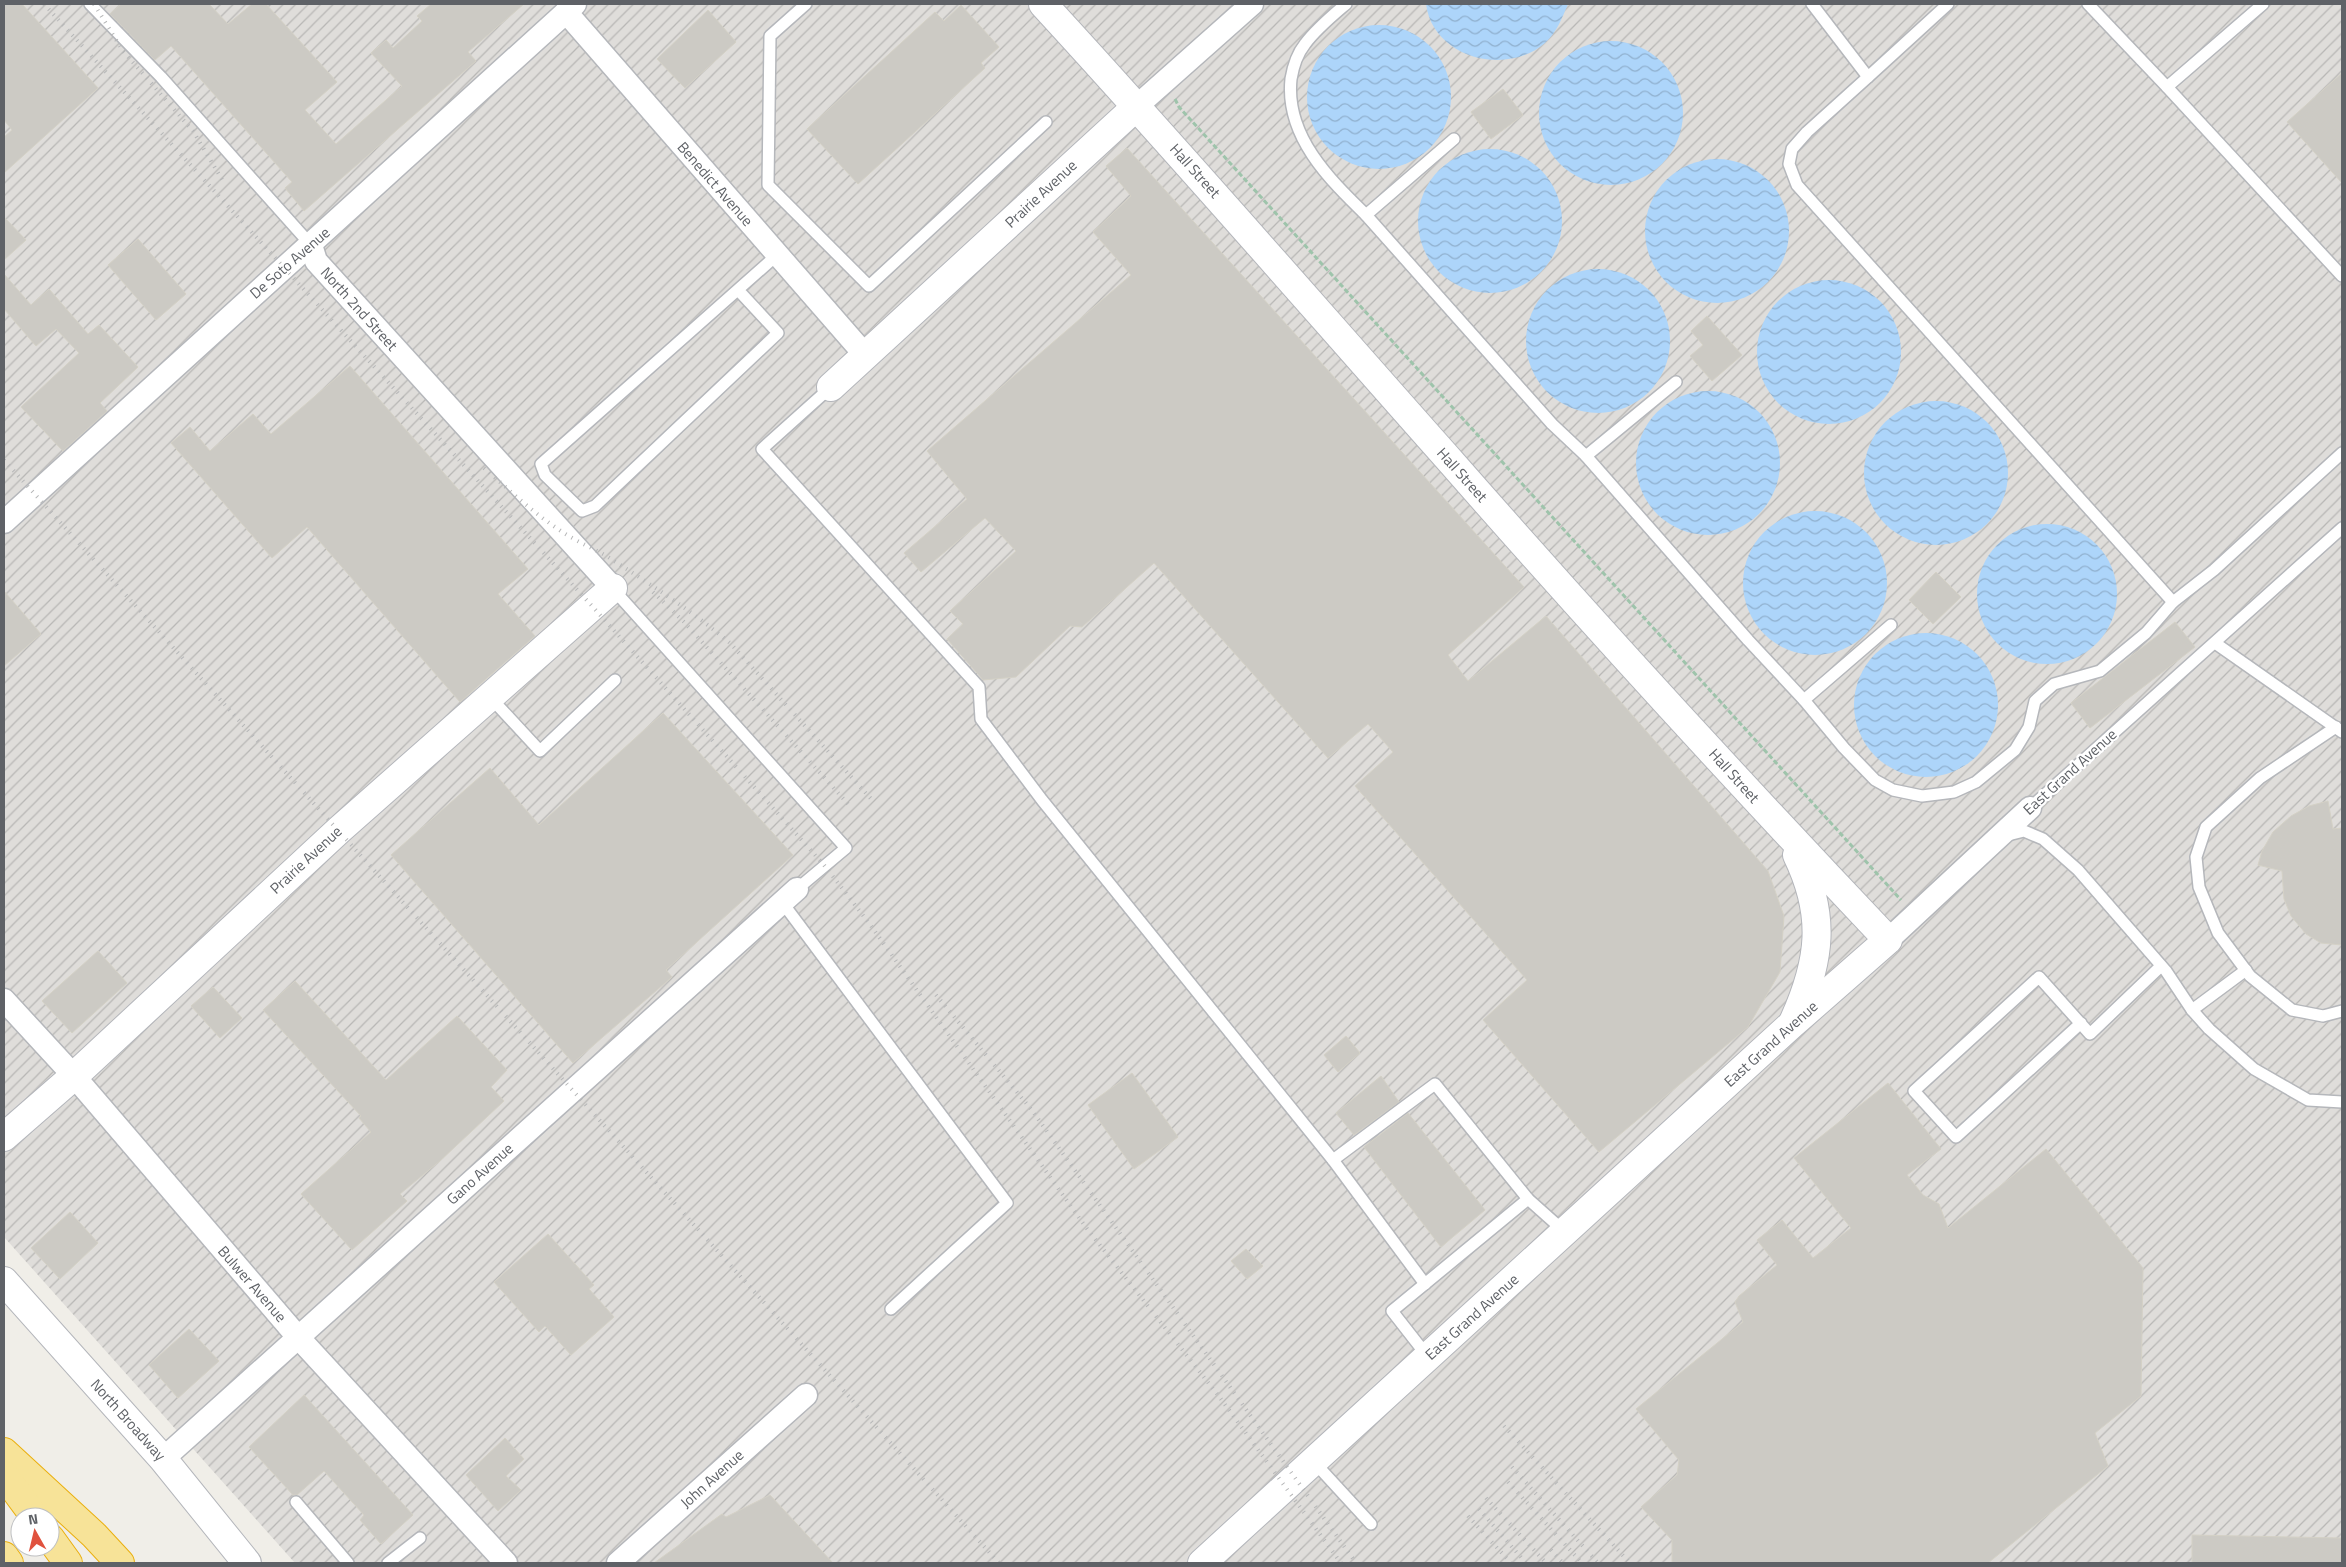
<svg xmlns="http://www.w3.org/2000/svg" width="2346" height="1567" viewBox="0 0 2346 1567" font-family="'Titillium Web',sans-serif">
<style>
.industrial{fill:url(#industrial-furrows)}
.water{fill:url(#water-waves)}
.building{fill:#cccac4;stroke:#d4d1c6}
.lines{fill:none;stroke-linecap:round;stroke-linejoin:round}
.lane-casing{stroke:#b5b7bb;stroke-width:14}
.street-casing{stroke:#b5b7bb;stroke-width:25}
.secondary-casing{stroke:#b4b6bb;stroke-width:30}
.highway-casing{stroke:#eaaf0e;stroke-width:30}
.path{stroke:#9ec4ab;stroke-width:3;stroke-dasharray:5 2.5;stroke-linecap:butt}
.lane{stroke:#fff;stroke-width:11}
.street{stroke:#fff;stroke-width:22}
.secondary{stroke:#fff;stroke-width:28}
.highway{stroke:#f7e398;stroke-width:28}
.rail{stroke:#b5b6b7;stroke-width:4;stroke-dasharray:1 6;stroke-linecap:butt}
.labels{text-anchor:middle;stroke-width:4.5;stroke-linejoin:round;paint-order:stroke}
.street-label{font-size:15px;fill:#5f6267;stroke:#fff}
</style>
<defs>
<pattern id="industrial-furrows" width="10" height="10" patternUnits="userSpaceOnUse" patternTransform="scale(1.25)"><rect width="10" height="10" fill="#dfddda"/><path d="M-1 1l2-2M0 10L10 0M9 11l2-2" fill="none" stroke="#b8b7b5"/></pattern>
<pattern id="water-waves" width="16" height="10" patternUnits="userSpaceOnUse" patternTransform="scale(1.25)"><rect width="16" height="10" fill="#add5fa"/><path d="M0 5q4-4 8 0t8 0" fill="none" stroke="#90b0ce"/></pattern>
</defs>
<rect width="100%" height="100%" fill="#f0eee8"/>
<polygon class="industrial" points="4,4 2342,4 2342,1563 295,1563 4,1237"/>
<g class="water">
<path d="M1426,4H1568C1562,18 1557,32 1545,43C1506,77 1433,58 1426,4Z"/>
<circle cx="1379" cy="97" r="72"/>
<circle cx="1611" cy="113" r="72"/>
<circle cx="1490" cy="221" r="72"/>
<circle cx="1717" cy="231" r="72"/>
<circle cx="1598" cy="341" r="72"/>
<circle cx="1829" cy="352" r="72"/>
<circle cx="1708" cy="463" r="72"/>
<circle cx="1936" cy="473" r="72"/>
<circle cx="1815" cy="583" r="72"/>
<circle cx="2047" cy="594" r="70"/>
<circle cx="1926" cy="705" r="72"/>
</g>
<g class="building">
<polygon points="4,4 22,4 98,88 4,173 4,137 12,130 4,120"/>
<polygon points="121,4 209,4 228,24 252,4 266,4 337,82 305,110 336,144 402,86 371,53 386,40 393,48 422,21 417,16 431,4 524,4 468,52 476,61 304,211 285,188 292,182 171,46 155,60 110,14"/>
<polygon points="961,5 999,47 981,63 985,68 858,184 807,129 935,12 944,21"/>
<polygon points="708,10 736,42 685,88 657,59"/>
<polygon points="2342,73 2342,183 2287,122"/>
<polygon points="1503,89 1523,115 1491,139 1471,112"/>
<polygon points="1127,148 1524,587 1448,655 1468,681 1546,616 1768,871 1784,916 1780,972 1748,1027 1599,1152 1483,1020 1527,980 1355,786 1393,752 1368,724 1328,758 1154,563 1082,627 1070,626 1016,677 983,680 947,639 963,624 950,611 1016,551 985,518 921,572 904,553 967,499 927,451 1131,275 1093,232 1131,196 1106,166"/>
<polygon points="4,217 26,240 4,260"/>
<polygon points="138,239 186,294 156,320 108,265"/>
<polygon points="4,274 31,305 49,289 88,334 99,325 138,367 100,403 107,411 63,451 21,407 79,353 56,329 36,346 4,309"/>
<polygon points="1707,316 1742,355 1712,381 1690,356 1703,345 1691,331"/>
<polygon points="350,366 528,569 498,594 535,636 460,702 307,527 272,558 171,443 190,427 210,451 253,414 271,434"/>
<polygon points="1936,572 1961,597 1933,624 1909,600"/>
<polygon points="4,591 41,634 4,666"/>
<polygon points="2175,622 2195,647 2090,728 2071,703"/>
<polygon points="663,713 793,855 666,970 672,977 573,1063 391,855 490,768 539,825"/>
<polygon points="2328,801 2333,829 2342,828 2342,945 2321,943 2306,934 2291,916 2284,899 2282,871 2258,865 2262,851 2273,832 2291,816 2309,806"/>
<polygon points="98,951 127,983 72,1033 42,1001"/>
<polygon points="295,981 386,1080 457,1016 507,1070 491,1087 504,1101 441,1160 400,1194 407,1201 352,1250 301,1194 371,1132 359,1118 361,1116 263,1010"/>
<polygon points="213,987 242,1018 220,1038 191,1006"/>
<polygon points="1346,1036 1360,1053 1338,1072 1324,1055"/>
<polygon points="1132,1073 1178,1137 1134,1169 1088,1105"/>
<polygon points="1381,1076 1399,1102 1354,1135 1336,1113"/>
<polygon points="1888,1083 1941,1149 1907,1175 1923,1195 1939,1204 1948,1228 2046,1149 2143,1268 2141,1396 2095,1433 2108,1466 1988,1563 1672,1563 1672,1540 1641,1507 1677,1475 1679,1460 1636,1409 1743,1322 1735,1302 1739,1296 1777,1265 1757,1240 1782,1220 1813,1258 1851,1228 1794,1158"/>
<polygon points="1408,1113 1485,1210 1441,1247 1364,1147"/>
<polygon points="70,1212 98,1243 60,1279 31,1248"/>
<polygon points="548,1234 594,1285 589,1289 614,1317 571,1355 545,1326 539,1332 494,1282"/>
<polygon points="1246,1249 1263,1266 1247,1279 1231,1261"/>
<polygon points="189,1329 219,1361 178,1398 149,1365"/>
<polygon points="304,1395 413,1515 381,1544 360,1520 364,1515 324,1471 297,1495 293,1495 249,1447"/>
<polygon points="505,1438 524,1459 506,1476 521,1490 498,1511 466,1475"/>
<polygon points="770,1495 833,1563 654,1563 722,1514 726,1517"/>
<polygon points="2192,1535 2342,1538 2342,1563 2192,1563"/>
</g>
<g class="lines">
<g class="lane-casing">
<g id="lane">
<polyline points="90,4 161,77 311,245"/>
<polyline points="806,4 770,36 768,185 869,286 1046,122"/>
<path d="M1346,4C1332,16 1316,29 1305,44C1297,54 1293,67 1291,79C1285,136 1329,179 1366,215"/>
<polyline points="1812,4 1868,77 1948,4"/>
<polyline points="2088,4 2167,87"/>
<polyline points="2263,4 2167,87 2342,276"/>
<polyline points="1868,77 1807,132 1792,149 1789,164 1797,185 2173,602 2214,570 2342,453"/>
<polyline points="1454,139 1366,215 1552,424 1586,456"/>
<polyline points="739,291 778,333 595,506 582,511 545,475 541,464 777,255"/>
<polyline points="1676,382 1586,456 1748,640 1804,700"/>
<polyline points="831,387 762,449 979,687 981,719 1042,800 1333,1160 1435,1084 1528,1199 1565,1232"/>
<polyline points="613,589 846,848 797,889"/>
<polyline points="1891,625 1804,700 1844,748 1875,780 1893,790 1922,796 1954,792 1976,782 2015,750 2029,727 2035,701 2054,684 2100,671 2146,633 2173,602"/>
<polyline points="2215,643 2342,732"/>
<polyline points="490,697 540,751 615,680"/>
<polyline points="2336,727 2260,778 2206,827 2196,857 2199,887 2218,933 2250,976 2292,1010 2323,1016 2342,1011"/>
<polyline points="2030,808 2342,528"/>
<polyline points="2008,835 2024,831 2043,839 2078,870 2166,971 2192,1010 2209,1029 2254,1069 2308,1100 2342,1102"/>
<polyline points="782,902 1007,1203 891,1309"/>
<polyline points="2192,1010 2246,970"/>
<polyline points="2081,1023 1956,1137 1914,1091 2039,977 2090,1034 2161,966"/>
<polyline points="1333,1160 1425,1284"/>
<polyline points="1428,1357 1392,1311 1528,1199"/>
<polyline points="1314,1462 1371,1524"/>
<polyline points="296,1502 348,1563"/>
<polyline points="388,1563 420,1538"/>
</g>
</g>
<g class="street-casing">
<g id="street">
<polyline points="566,12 866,356"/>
<polyline points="1137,106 1252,4"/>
<polyline points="311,245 316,261 613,588"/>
<polyline points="4,522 575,4"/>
<polyline points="1888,940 2030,808"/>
<polyline points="4,1000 74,1076 297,1336 506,1563"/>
<polyline points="163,1459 797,889"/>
<polyline points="618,1563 806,1395"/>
</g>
</g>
<g class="secondary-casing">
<g id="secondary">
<path d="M1043,4C1182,155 1316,310 1452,463C1594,625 1740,784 1888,940L1791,1025L1202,1563"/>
<polyline points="831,387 1137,106"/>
<path d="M1794,1020C1821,960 1826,915 1797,855"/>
<polyline points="4,1137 74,1076 339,830 613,588"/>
<polyline points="4,1281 163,1459 247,1563"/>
</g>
</g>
<g class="highway-casing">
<g id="highway">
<polyline points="4,1452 94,1535 120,1563"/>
<polyline points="4,1475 35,1517"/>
<polyline points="50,1538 68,1563"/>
<polyline points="4,1556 9,1563"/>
</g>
</g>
<polyline class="path" points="1175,99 1179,107 1901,900"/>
<use href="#lane" class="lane"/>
<use href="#street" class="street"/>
<use href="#secondary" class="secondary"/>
<use href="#highway" class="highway"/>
<g class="rail">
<polyline points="44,4 592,606 824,865 869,923 1085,1226 1218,1395 1341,1563"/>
<polyline points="94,4 123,51 193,131 223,181"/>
<polyline points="4,460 999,1563"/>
<path d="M484,468C508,489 531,511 558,529C573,540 591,547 608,557C650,584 692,611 730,643L873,801"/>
<polyline points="653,592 684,622 849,805"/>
<polyline points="936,995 1031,1109 1356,1563"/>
<polyline points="1504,1426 1630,1563"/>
<polyline points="1512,1467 1598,1563"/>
<polyline points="1508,1482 1582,1563"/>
<polyline points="1486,1498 1546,1563"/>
<polyline points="1479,1509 1526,1563"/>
<polyline points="1468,1516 1511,1563"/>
<polyline points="1551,1550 1563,1563"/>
</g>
</g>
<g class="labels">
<g class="street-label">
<text transform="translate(1195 171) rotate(48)" y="5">Hall Street</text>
<text transform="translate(715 184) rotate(49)" y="5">Benedict Avenue</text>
<text transform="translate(1041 194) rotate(-43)" y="5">Prairie Avenue</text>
<text transform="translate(290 263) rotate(-41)" y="5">De Soto Avenue</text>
<text transform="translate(359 309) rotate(48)" y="5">North 2nd Street</text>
<text transform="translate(1462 475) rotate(48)" y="5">Hall Street</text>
<text transform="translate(2070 772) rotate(-42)" y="5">East Grand Avenue</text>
<text transform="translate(1734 776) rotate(48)" y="5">Hall Street</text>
<text transform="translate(306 860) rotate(-43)" y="5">Prairie Avenue</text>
<text transform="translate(1771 1044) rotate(-42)" y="5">East Grand Avenue</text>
<text transform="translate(480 1174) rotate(-42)" y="5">Gano Avenue</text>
<text transform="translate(252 1284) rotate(49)" y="5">Bulwer Avenue</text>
<text transform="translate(1472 1317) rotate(-42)" y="5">East Grand Avenue</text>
<text transform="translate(128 1420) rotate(48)" y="5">North Broadway</text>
<text transform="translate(712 1479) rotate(-42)" y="5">John Avenue</text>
</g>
</g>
<rect width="2346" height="1567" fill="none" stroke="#5f6267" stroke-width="10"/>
<g transform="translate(35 1532) rotate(352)"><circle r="24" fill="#ffffff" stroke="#bfc0c2"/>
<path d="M0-4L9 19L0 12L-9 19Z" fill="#e0523e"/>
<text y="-8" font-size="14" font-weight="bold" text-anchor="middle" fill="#5f6267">N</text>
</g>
</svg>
